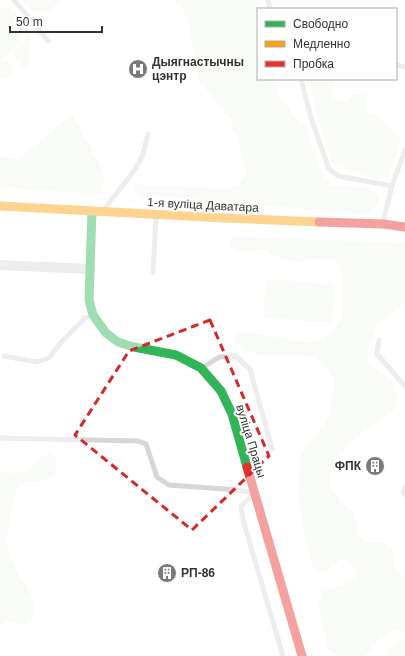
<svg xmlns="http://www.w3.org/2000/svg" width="405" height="656" viewBox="0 0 405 656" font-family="Helvetica,sans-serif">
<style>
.green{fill:#f1f5ed}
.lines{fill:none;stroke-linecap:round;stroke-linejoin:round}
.lane{stroke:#d7d7d7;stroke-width:5}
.street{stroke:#d7d7d7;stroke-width:10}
.fast{stroke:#30b455;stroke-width:9}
.slow{stroke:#ff9f0a;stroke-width:9}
.jam{stroke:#e5322d;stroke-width:9}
.marked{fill:none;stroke:#d62828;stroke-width:3;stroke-dasharray:8 5;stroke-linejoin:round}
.labels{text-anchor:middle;stroke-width:4;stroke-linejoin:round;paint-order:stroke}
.poi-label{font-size:12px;font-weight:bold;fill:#333;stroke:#fff;text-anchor:start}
.street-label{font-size:12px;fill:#333;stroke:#fff}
</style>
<rect width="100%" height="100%" fill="#fff"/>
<g class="green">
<polygon points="23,0 61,0 48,12 32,10"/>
<path d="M175,0H256L259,9H258V79H275L280,98L290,109L295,118L307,129L321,172L331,186L370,187L378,197L379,204L368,214L170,197L140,196L135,191L133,185L138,184L146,186L207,187L228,189L239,186L246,170C241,155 241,140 231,128L233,118H229L198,79L188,21L181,6Z"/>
<polygon points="0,7 12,9 25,25 18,32 21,40 16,47 0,60"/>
<polygon points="31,34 28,68 25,70 12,52"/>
<polygon points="1,61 8,61 13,67 13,73 7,79 0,78 0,62"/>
<polygon points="310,79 334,79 331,98 346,103 355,94 366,95 366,113 377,114 401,140 389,175 378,180 332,164 317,118"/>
<polygon points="73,114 105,176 101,194 0,188 0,157 20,158"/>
<path d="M235,236L266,238L405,243V303L378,325L368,347L367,362L391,381L398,398L394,410L382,420L364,430L346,446L335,460L331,475V487L341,504L354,513L357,525V535L370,543H385L393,552C394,563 396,571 405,577V633L395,630L379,639L369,652L364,656H338L328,650L318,604L322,592L352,582L357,576C356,567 351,563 343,559C332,563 333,568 323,573L314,569L309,555L299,506L298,491L301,453L307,444L324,427L330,414L334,381L324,364L314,356C289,356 249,362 233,339L238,334L244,331L309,343L323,338L335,329L342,314L343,275L338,263C330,259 321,258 311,259C306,260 301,263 296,262C288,261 279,259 272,254C270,253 268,250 265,250C249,247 247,260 230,247L229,242Z"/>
<polygon points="266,279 335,284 331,323 263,317"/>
<polygon points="49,453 56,457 56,475 43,481 27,482 16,490 6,541 11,560 31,596 34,608 32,620 24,624 8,621 0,625 0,472 14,473 27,471 38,459"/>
<polygon points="405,640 405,656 389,656 387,655 389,649 395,642"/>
</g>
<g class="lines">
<g class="lane">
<polyline points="14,0 48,41"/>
<polyline points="268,0 270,9"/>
<polyline points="396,65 405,67"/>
<polyline points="301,79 311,118 329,169 338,176 392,186"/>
<path d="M105,209C116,191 134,176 142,156C145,149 146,141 148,134"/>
<polyline points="383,222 392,186 405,150"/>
<polyline points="153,272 156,216"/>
<polyline points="379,340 377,354 405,386"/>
<polyline points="4,356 37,362 49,358 57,347 85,318 92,316"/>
<polyline points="202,368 219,357 235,356 250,369 272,449"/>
<polyline points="0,438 138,441 146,444 157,477 169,485 238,490 254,493"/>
<polyline points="405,487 403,493 405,495"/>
<polyline points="254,494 241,506 243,520 283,656"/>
</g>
<polyline class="street" points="0,265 90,269"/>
<polyline class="fast" points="92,211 89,300 93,315 106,333 118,342 134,347 176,355 201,368 221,391 232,414 247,467"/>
<polyline class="slow" points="0,206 224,218 319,222"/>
<g class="jam">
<polyline points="319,222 383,224 405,227"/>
<polyline points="247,467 302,656"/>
</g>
</g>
<path d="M0 0H405V656H0ZM210,320L269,456L192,530L75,435L129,351Z" fill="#fff" fill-opacity=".55" fill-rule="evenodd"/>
<path class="marked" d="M210,320L269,456L192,530L75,435L129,351Z"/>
<defs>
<g id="hospital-disc" transform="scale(1)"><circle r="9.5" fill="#7a7a7a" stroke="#fff"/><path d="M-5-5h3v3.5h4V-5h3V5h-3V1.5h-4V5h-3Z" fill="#fff"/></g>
<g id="building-disc" transform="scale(1)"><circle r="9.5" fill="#7a7a7a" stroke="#fff"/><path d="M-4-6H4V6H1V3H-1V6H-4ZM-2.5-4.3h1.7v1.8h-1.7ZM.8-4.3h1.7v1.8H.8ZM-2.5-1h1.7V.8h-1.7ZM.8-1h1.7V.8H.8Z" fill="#fff"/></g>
</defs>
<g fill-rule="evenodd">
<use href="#hospital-disc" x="138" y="69"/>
<use href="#building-disc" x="375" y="466"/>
<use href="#building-disc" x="167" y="573"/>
</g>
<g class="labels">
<g class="poi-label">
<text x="152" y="66">Дыягнастычны<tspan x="152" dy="14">цэнтр</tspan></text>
<text x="361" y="470" text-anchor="end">ФПК</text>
<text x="181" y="577">РП-86</text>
</g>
<g class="street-label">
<text transform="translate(203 205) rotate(3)" y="4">1-я вуліца Даватара</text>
<text transform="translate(251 441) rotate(73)" y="4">вуліца Працы</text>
</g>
</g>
<rect x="257" y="8" width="140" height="72" fill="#ffffff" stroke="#adadad"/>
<rect x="265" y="21" width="20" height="6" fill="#30b455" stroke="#adadad"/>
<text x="293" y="28" font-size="12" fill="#333333">Свободно</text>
<rect x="265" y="41" width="20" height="6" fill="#ff9f0a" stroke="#adadad"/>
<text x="293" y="48" font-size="12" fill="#333333">Медленно</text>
<rect x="265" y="61" width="20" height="6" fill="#e5322d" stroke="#adadad"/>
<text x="293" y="68" font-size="12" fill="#333333">Пробка</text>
<path d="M10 26v6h92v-6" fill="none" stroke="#333333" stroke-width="2"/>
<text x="16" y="26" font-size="12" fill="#333333" stroke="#ffffff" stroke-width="3" paint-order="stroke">50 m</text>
</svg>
